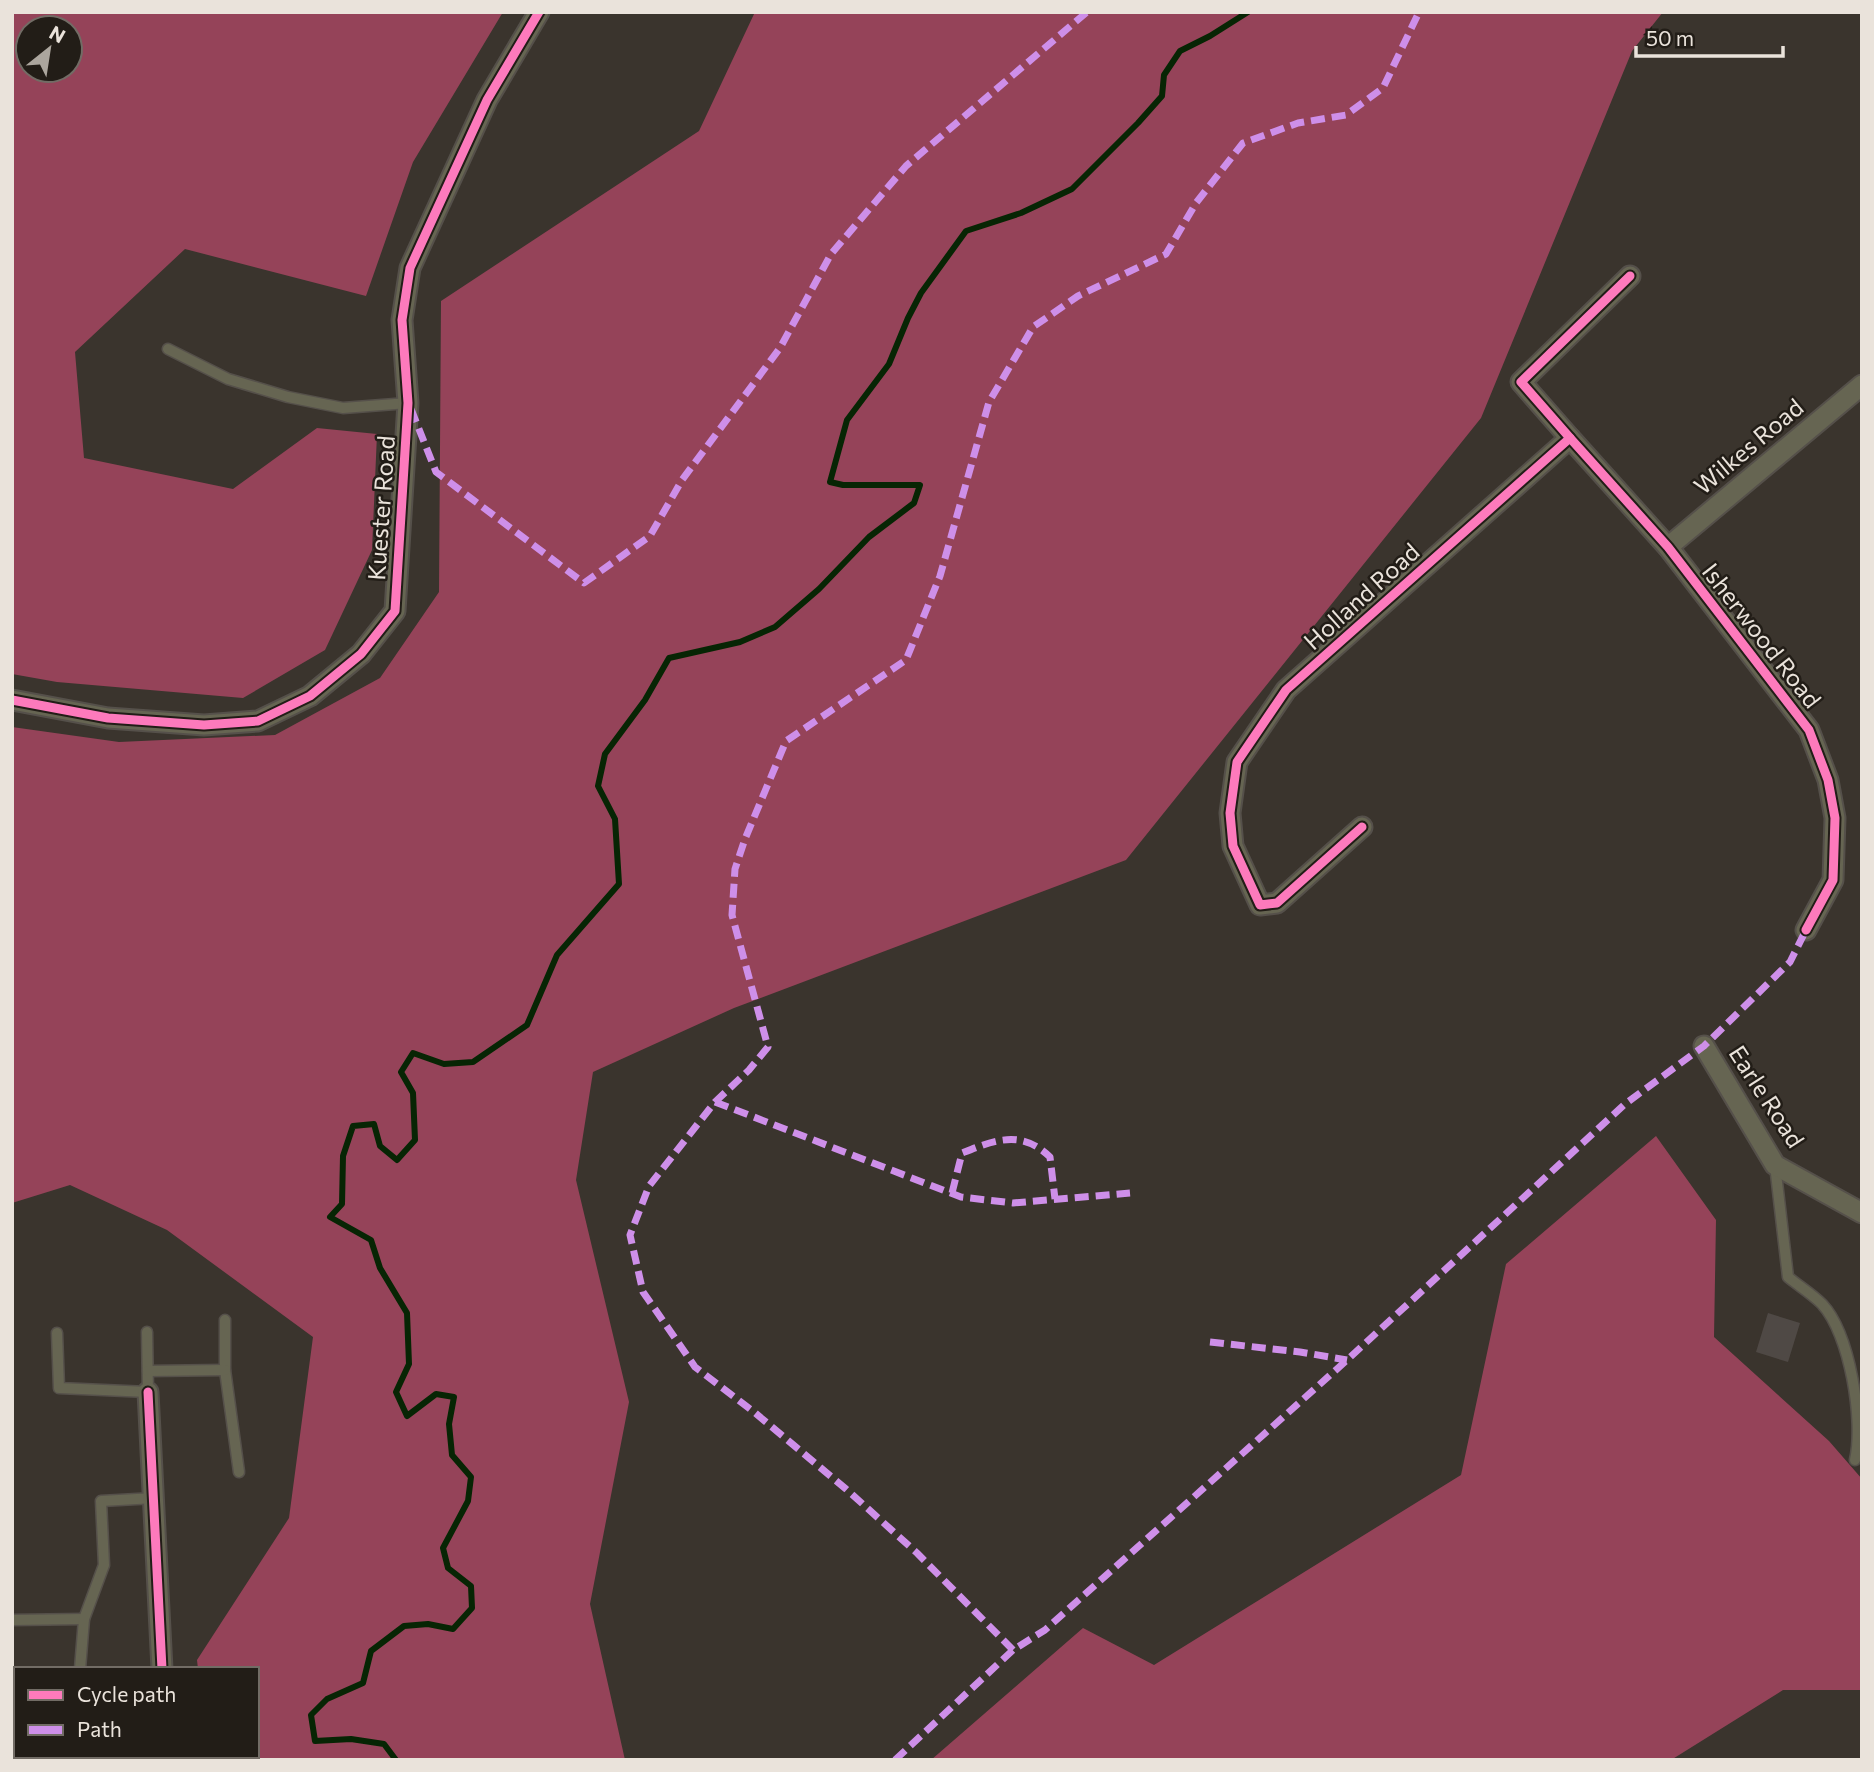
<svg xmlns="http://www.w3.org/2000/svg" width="1874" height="1772" viewBox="0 0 1874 1772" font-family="Commissioner,sans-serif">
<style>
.forest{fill:#954359;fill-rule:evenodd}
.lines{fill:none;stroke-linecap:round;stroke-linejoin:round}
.stream{stroke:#072504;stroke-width:6}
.building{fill:#4f4945}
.lane-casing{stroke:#55504a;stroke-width:13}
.street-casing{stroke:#55504a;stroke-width:23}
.lane{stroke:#666552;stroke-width:10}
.street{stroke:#666552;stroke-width:19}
.quiet{stroke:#ce8fe9;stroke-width:7;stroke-dasharray:14 7;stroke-linecap:butt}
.cycleway-casing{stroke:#221d17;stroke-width:13}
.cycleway{stroke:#fd7abc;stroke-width:9}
.labels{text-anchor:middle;stroke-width:5;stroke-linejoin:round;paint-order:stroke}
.street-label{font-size:24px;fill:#eae3db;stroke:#221d17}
</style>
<rect width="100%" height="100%" fill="#3a342d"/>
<g class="forest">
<path d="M12,12H503L413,162L366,296L185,249L75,352L84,458L233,489L317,428L377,434L372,550L325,650L243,698L57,682L12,674ZM28,28H70V70H28Z"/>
<polygon points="755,12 1663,12 1632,51 1481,418 1126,860 734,1008 593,1072 576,1180 629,1402 590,1604 625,1760 204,1760 204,1756 257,1756 257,1669 198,1669 197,1660 289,1518 313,1337 167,1230 70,1185 12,1203 12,727 119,742 275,735 380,678 439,592 441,301 699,131"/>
<polygon points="1656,1136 1716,1220 1714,1337 1829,1441 1862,1479 1862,1690 1783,1690 1671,1760 931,1760 1083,1628 1154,1665 1461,1475 1506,1264"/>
</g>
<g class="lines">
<polyline class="stream" points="396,1760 384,1744 351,1739 315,1741 311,1715 327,1699 363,1683 371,1651 404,1626 428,1624 453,1629 472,1608 471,1586 448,1568 443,1548 468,1501 471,1477 452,1455 449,1424 454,1397 436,1394 407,1416 396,1392 409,1364 407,1313 380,1268 371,1240 330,1217 342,1204 343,1156 353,1126 374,1124 380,1146 397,1160 415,1140 413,1093 401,1072 413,1053 444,1064 473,1062 527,1025 557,955 619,884 615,819 598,786 605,754 645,700 669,658 740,642 775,627 819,589 869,537 914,503 920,485 843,485 830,482 847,420 889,364 908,318 921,293 966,231 1021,213 1072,189 1138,123 1162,96 1164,75 1180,51 1210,36 1248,12"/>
</g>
<polygon class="building" points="1768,1313 1800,1323 1788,1362 1756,1352"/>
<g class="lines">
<g class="lane-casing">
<g id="lane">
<polyline points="168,349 228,379 288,397 343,408 408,403"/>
<path d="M1775,1165L1788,1277C1799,1286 1812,1294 1822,1304C1850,1334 1864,1421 1855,1460"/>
<polyline points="225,1320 225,1370 239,1472"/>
<polyline points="57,1333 59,1388 148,1392 147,1332"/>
<polyline points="148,1371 225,1370"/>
<polyline points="12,1620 84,1619"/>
<polyline points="80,1669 84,1619 104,1565 101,1501 155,1498"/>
<polyline points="75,1760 75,1756"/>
</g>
</g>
<g class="street-casing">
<g id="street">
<polyline points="1570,438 1668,547 1809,730 1828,780 1835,818 1833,880 1806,930"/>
<polyline points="1668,547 1862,385"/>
<polyline points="12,700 108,718 204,725 258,721 310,696 361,654 395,611 408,403 402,320 410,268 487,100 539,12"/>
<polyline points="1362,827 1277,903 1260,905 1233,846 1230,813 1237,762 1286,690 1570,438 1521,382 1630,276"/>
<polyline points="1704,1046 1775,1165 1862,1213"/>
<polyline points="148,1392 162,1669"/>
<polyline points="166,1756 166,1760"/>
</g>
</g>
<use href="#lane" class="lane"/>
<use href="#street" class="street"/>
<g class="quiet">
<polyline points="411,409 436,472 584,583 650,536 682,480 780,348 831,254 906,166 1087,12"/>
<polyline points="715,1102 961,1197 1013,1203 1130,1193"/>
<path d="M952,1193L962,1153C995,1140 1021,1129 1050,1157L1055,1199"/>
<polyline points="1210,1342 1300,1352 1347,1360"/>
<polyline points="1013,1650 917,1553 846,1489 754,1412 695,1367 643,1292 630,1235 649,1186 715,1102 749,1070 768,1047 732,915 735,869 745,839 786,741 906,660 940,576 989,402 1033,327 1078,296 1166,254 1196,203 1243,143 1298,123 1346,115 1383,88 1419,12"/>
<polyline points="895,1760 1013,1650 1045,1630 1347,1360 1625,1104 1704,1046 1790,962 1806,930"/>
</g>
<g class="cycleway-casing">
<g id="cycleway">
<polyline points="1570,438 1668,547 1809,730 1828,780 1835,818 1833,880 1806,930"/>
<polyline points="12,700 108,718 204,725 258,721 310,696 361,654 395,611 408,403 402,320 410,268 487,100 539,12"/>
<polyline points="1362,827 1277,903 1260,905 1233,846 1230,813 1237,762 1286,690 1570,438 1521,382 1630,276"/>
<polyline points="148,1392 162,1669"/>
</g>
</g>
<use href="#cycleway" class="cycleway"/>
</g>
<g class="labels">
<g class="street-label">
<text transform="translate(1749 447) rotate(-40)" y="8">Wilkes Road</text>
<text transform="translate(382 508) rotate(-86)" y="8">Kuester Road</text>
<text transform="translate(1362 597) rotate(-42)" y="8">Holland Road</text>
<text transform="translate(1761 636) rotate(52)" y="8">Isherwood Road</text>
<text transform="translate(1766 1097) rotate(57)" y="8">Earle Road</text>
</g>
</g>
<rect width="1874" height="1772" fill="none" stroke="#eae3db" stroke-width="28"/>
<rect x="14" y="1667" width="245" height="91" fill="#221d17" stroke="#726c65" stroke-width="2"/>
<rect x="28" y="1690" width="35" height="10" fill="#fd7abc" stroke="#726c65" stroke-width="2"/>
<text x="77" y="1702" font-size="21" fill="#eae3db">Cycle path</text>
<rect x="28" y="1725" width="35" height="10" fill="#ce8fe9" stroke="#726c65" stroke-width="2"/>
<text x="77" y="1737" font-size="21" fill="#eae3db">Path</text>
<g transform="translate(49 49) rotate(30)"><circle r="33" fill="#221d17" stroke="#726c65" stroke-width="2"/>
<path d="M0-5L12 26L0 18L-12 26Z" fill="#aca69e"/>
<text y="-10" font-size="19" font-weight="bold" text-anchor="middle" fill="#eae3db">N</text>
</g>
<path d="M1636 46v10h147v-10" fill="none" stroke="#eae3db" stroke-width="3.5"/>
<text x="1646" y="46" font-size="21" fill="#eae3db" stroke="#221d17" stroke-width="5" paint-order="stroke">50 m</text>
</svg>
